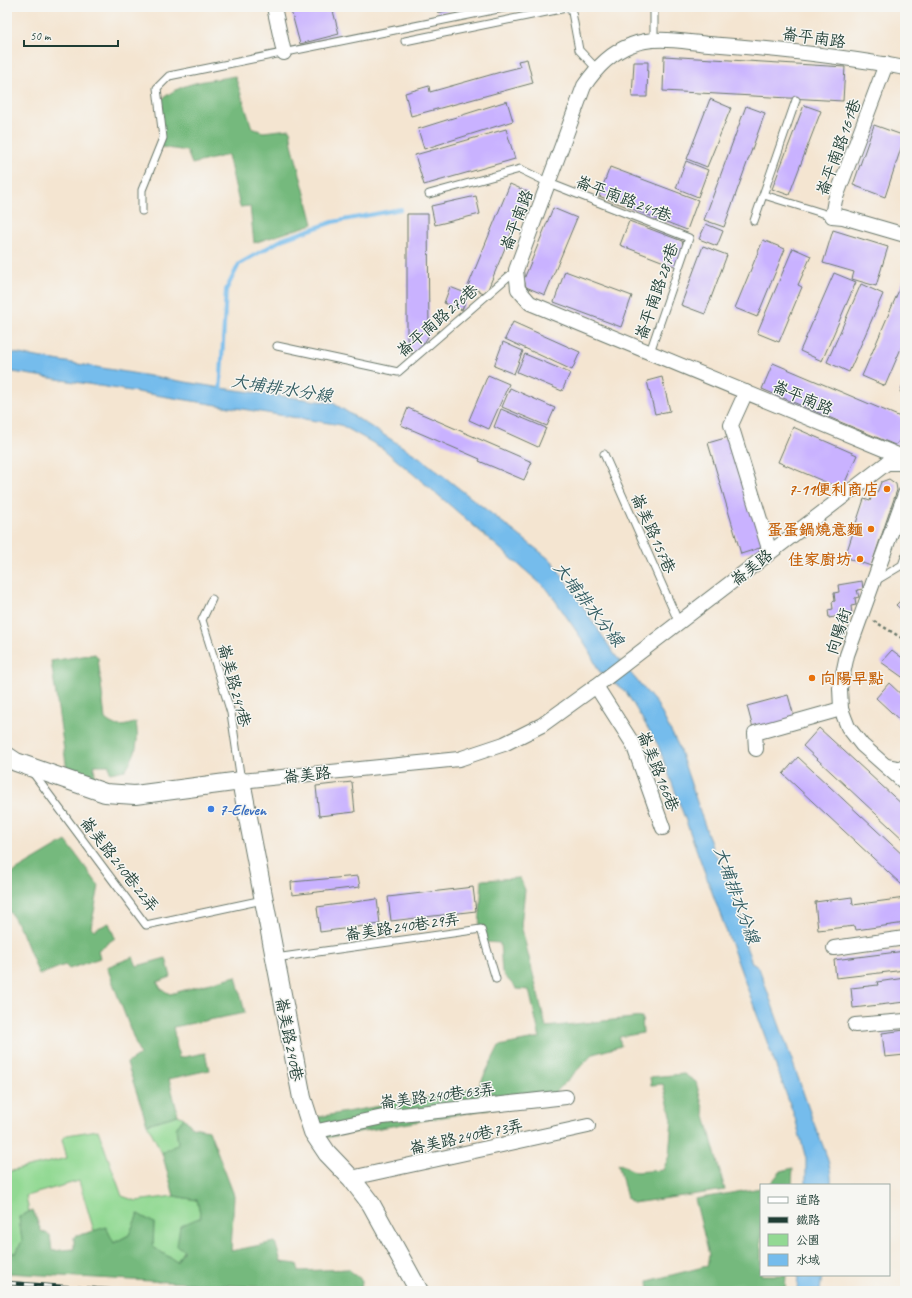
<svg xmlns="http://www.w3.org/2000/svg" width="912" height="1298" viewBox="0 0 912 1298" font-family="Caveat,'LXGW WenKai TC',sans-serif">
<style>
.green{fill:#92d993;stroke:#588b64}
.forest{fill:#75b97d;stroke:#4a7b58}
.water{fill:#75bcec;stroke:#4a7c90}
.lines{fill:none;stroke-linecap:round;stroke-linejoin:round}
.stream{stroke:#75bcec;stroke-width:4}
.building{fill:#c9b2ff}
.service-casing{stroke:#6a786b;stroke-width:9}
.minor-casing{stroke:#6a786b;stroke-width:16}
.tertiary-casing{stroke:#6a786b;stroke-width:20}
.path{stroke:#6a786b;stroke-width:2.5;stroke-dasharray:3 3;stroke-linecap:butt}
.service{stroke:#fff;stroke-width:7}
.minor{stroke:#fff;stroke-width:14}
.tertiary{stroke:#fff;stroke-width:18}
.rail-casing{stroke:#1f3d34;stroke-width:4.5}
.rail{stroke:#f6f6f2;stroke-width:3;stroke-dasharray:9;stroke-linecap:butt}
.food-dot{fill:#e8710a;stroke:#f6f6f2;stroke-width:1.5}
.shop-dot{fill:#3f7fe0;stroke:#f6f6f2;stroke-width:1.5}
.labels{text-anchor:middle;stroke-width:3;stroke-linejoin:round;paint-order:stroke}
.street-label{font-size:16px;fill:#1f3d34;stroke:#f6f6f2}
.food-label{font-size:16px;font-weight:bold;fill:#c56008;stroke:#f6f6f2;text-anchor:end}
.shop-label{font-size:16px;font-weight:bold;fill:#366cbe;stroke:#f6f6f2;text-anchor:start}
.water-label{font-size:17px;font-style:italic;fill:#345d62;stroke:#f6f6f2}
</style>
<rect width="100%" height="100%" fill="#f6f6f2"/>
<filter id="ink" filterUnits="userSpaceOnUse"><feTurbulence type="fractalNoise" baseFrequency=".025" numOctaves="2"/><feDisplacementMap in="SourceGraphic" scale="8" xChannelSelector="R" yChannelSelector="G"/><feConvolveMatrix kernelMatrix="1 2 1 2 8 2 1 2 1" color-interpolation-filters="sRGB"/></filter>
<filter id="wash" filterUnits="userSpaceOnUse"><feTurbulence type="fractalNoise" baseFrequency=".012" numOctaves="4" result="noise"/><feDisplacementMap in="SourceGraphic" scale="16" xChannelSelector="R" yChannelSelector="G"/><feGaussianBlur stdDeviation="0.9" result="paint"/><feColorMatrix in="noise" values="0 0 0 0 0 0 0 0 0 0 0 0 0 0 0 0 0 1.4 0 .05"/><feComposite in="paint" operator="in"/></filter>
<g filter="url(#wash)">
<rect width="100%" height="100%" fill="#f4e5d1"/>
<g class="green">
<polygon points="178,1115 184,1118 176,1128 178,1144 162,1153 147,1124"/>
<polygon points="98,1130 122,1196 136,1201 174,1196 197,1200 201,1217 177,1262 153,1247 154,1223 138,1214 129,1235 113,1243 94,1231 79,1181 26,1196 29,1212 19,1217 22,1241 16,1253 7,1253 7,1172 67,1158 62,1139 67,1135"/>
</g>
<g class="forest">
<path d="M235,76L252,128L263,132L290,129L292,144L313,224L254,243L250,206L240,207L228,155L192,164L187,151L161,147V100C183,81 208,81 235,76Z"/>
<path d="M95,654L98,658L105,719C116,728 123,727 136,722C139,742 137,753 125,770L110,773L109,765H94L97,795L69,784L51,661Z"/>
<polygon points="66,841 99,886 91,927 94,930 109,923 115,938 98,950 100,958 69,969 65,965 39,975 22,932 7,907 7,876"/>
<polygon points="520,878 525,890 521,925 546,1027 642,1017 643,1033 619,1037 621,1046 593,1054 550,1098 313,1140 308,1119 478,1088 499,1046 540,1038 529,990 517,989 502,973 500,943 484,942 479,928 482,880"/>
<polygon points="133,957 137,966 166,958 171,977 157,982 161,989 170,994 236,976 245,1013 173,1027 179,1058 205,1053 209,1070 169,1079 178,1115 147,1124 127,1063 140,1055 107,967"/>
<polygon points="684,1074 696,1082 725,1190 633,1203 627,1198 618,1163 636,1172 663,1170 669,1156 672,1119 663,1084 651,1085 650,1077"/>
<polygon points="184,1118 192,1127 209,1130 234,1195 231,1251 275,1242 281,1262 297,1264 299,1271 348,1269 362,1280 361,1291 329,1291 7,1273 7,1253 16,1253 22,1241 19,1217 33,1210 41,1231 50,1235 52,1251 74,1249 74,1237 106,1227 114,1243 129,1235 138,1214 154,1223 153,1247 177,1262 184,1250 177,1246 180,1226 201,1217 197,1200 174,1196 162,1153 178,1144 176,1128"/>
<polygon points="793,1168 792,1185 769,1185 781,1171"/>
<polygon points="761,1188 761,1275 786,1275 785,1291 649,1291 648,1281 707,1266 709,1255 695,1199"/>
</g>
<g class="water">
<path d="M7,352L221,388L333,403L419,457L553,562L615,655L657,704L678,745L714,853L721,861L744,925L745,943L752,963L759,968C777,1019 796,1070 813,1121C820,1140 833,1164 831,1185H806V1159L795,1118L658,745L626,692L599,671L586,645L548,590L430,488L382,448L341,425L7,371Z"/>
<polygon points="798,1275 822,1275 820,1291 797,1291"/>
</g>
<g class="lines">
<polyline class="stream" points="220,394 226,290 239,264 283,239 333,222 401,209"/>
</g>
<g id="blocks">
<g class="building">
<polygon points="290,7 332,7 339,34 300,44"/>
<polygon points="436,7 458,7 458,8 438,13"/>
<polygon points="664,56 845,67 843,101 663,91"/>
<polygon points="527,59 533,83 411,116 405,93 429,86 430,92 504,71 520,67 518,61"/>
<polygon points="634,62 648,62 647,97 632,97"/>
<polygon points="710,99 731,108 707,167 687,159"/>
<polygon points="507,101 513,121 424,149 418,129"/>
<polygon points="804,105 821,111 789,195 772,189"/>
<polygon points="746,106 765,113 724,227 704,220"/>
<polygon points="874,125 905,136 885,197 853,185"/>
<polygon points="506,129 515,159 424,185 415,155"/>
<polygon points="686,161 708,170 698,197 676,188"/>
<polygon points="610,167 698,200 687,230 599,196"/>
<polygon points="510,184 528,192 486,294 468,286"/>
<polygon points="476,196 480,214 435,225 431,206"/>
<polygon points="553,208 577,218 545,295 526,287 524,279"/>
<polygon points="407,214 428,214 429,335 418,353 409,353 407,337"/>
<polygon points="629,221 682,241 684,249 677,267 620,245"/>
<polygon points="706,224 723,231 717,246 699,239"/>
<polygon points="833,230 888,247 876,286 852,279 854,272 823,263"/>
<polygon points="763,240 785,249 757,317 735,308"/>
<polygon points="703,246 727,255 705,314 681,305"/>
<polygon points="793,248 811,256 798,285 802,287 779,342 757,333"/>
<polygon points="565,271 632,296 621,327 554,302"/>
<polygon points="834,273 856,282 822,361 800,351"/>
<polygon points="905,276 905,339 885,386 862,376"/>
<polygon points="861,284 883,294 849,372 827,362"/>
<polygon points="450,287 468,294 462,310 444,303"/>
<polygon points="513,322 580,352 572,370 505,339"/>
<polygon points="503,342 523,351 514,374 494,366"/>
<polygon points="525,354 570,373 562,391 517,372"/>
<polygon points="773,363 905,419 905,437 895,445 762,389"/>
<polygon points="488,375 509,384 489,429 469,420"/>
<polygon points="662,377 670,411 655,414 647,381"/>
<polygon points="905,379 905,394 900,392"/>
<polygon points="510,388 555,408 547,426 502,407"/>
<polygon points="408,408 532,462 524,480 479,461 480,459 401,425"/>
<polygon points="501,409 546,428 538,447 494,427"/>
<polygon points="793,427 857,455 842,489 778,462"/>
<polygon points="732,436 766,546 741,554 708,443"/>
<polygon points="889,479 896,484 897,490 871,566 845,557 864,499 870,501 873,492 877,493 881,482"/>
<polygon points="862,581 863,589 857,590 859,597 855,598 856,605 851,606 852,614 829,618 828,610 833,609 832,602 835,601 834,593 839,592 838,585"/>
<polygon points="905,596 905,613 896,605"/>
<polygon points="892,650 905,660 905,679 881,662"/>
<polygon points="889,683 905,698 905,725 876,698"/>
<polygon points="788,695 795,720 754,732 747,706"/>
<polygon points="819,728 905,807 905,841 803,746"/>
<polygon points="798,757 905,857 905,882 902,885 783,774"/>
<polygon points="352,782 355,812 319,816 316,786"/>
<polygon points="358,876 360,887 292,895 291,882"/>
<polygon points="473,887 476,911 391,921 388,897"/>
<polygon points="852,897 853,905 905,898 905,923 856,930 855,926 818,930 815,902"/>
<polygon points="377,899 380,924 320,932 317,907"/>
<polygon points="905,951 905,970 836,978 834,960"/>
<polygon points="905,978 905,1002 853,1008 851,988 878,985 877,982"/>
<polygon points="905,1030 905,1055 885,1057 882,1033"/>
</g>
</g>
</g>
<g filter="url(#ink)">
<use href="#blocks" fill-opacity="0" stroke="#6a786b" stroke-width="1"/>
<g class="lines">
<g class="service-casing">
<g id="service">
<polyline points="654,7 654,39"/>
<polyline points="405,41 571,7 579,50 596,68"/>
<polyline points="429,194 520,169 549,183 689,238 650,352"/>
<polyline points="764,195 832,216"/>
<polyline points="142,211 142,190 163,138 157,88 169,76 508,7"/>
<polyline points="754,221 796,100"/>
<polyline points="277,346 398,372 516,270"/>
<polyline points="604,454 679,623"/>
<polyline points="877,580 902,565 905,557"/>
<polyline points="212,599 202,620 231,713 241,781"/>
<polyline points="884,762 905,766"/>
<polyline points="33,773 146,925 263,900"/>
<polyline points="275,958 481,929 496,979"/>
</g>
</g>
<g class="minor-casing">
<g id="minor">
<polyline points="274,7 284,53"/>
<polyline points="886,64 835,200 832,216 843,217 905,235"/>
<path d="M905,68C840,56 775,49 709,44C684,42 655,35 631,45C610,53 596,68 584,86L516,270L518,289L530,303L905,458"/>
<polyline points="746,392 731,425 770,552"/>
<polyline points="905,494 847,655 840,688 841,709 848,727 862,745 905,783"/>
<polyline points="596,686 633,744 663,828"/>
<polyline points="756,749 755,733 841,709"/>
<polyline points="241,781 459,759 504,744 542,725 596,686 887,463 905,463"/>
<polyline points="834,948 905,938"/>
<polyline points="855,1025 905,1021"/>
<polyline points="313,1132 383,1117 566,1097"/>
<polyline points="351,1178 588,1126"/>
</g>
</g>
<g class="tertiary-casing">
<polyline id="tertiary" points="7,756 16,762 105,793 135,795 241,781 302,1098 313,1132 327,1153 351,1178 371,1204 419,1291"/>
</g>
<g class="path">
<polyline points="901,612 905,615"/>
<polyline points="874,621 905,640"/>
</g>
<use href="#service" class="service"/>
<use href="#minor" class="minor"/>
<use href="#tertiary" class="tertiary"/>
<g class="rail-casing">
<polyline id="rail" points="7,1283 122,1291"/>
</g>
<use href="#rail" class="rail"/>
</g>
</g>
<g class="food-dot">
<circle cx="887" cy="489" r="4"/>
<circle cx="871" cy="529" r="4"/>
<circle cx="860" cy="559" r="4"/>
<circle cx="812" cy="678" r="4"/>
</g>
<circle class="shop-dot" cx="211" cy="809" r="4"/>
<g class="labels">
<g class="street-label">
<text transform="translate(814 37) rotate(8)" y="6">崙平南路</text>
<text transform="translate(838 147) rotate(-70)" y="6">崙平南路161巷</text>
<text transform="translate(624 198) rotate(21)" y="6">崙平南路241巷</text>
<text transform="translate(516 220) rotate(-69)" y="6">崙平南路</text>
<text transform="translate(656 291) rotate(-71)" y="6">崙平南路287巷</text>
<text transform="translate(437 320) rotate(-41)" y="6">崙平南路276巷</text>
<text transform="translate(803 397) rotate(23)" y="6">崙平南路</text>
<text transform="translate(654 533) rotate(66)" y="6">崙美路157巷</text>
<text transform="translate(751 567) rotate(-38)" y="6">崙美路</text>
<text transform="translate(838 631) rotate(-72)" y="6">向陽街</text>
<text transform="translate(235 685) rotate(75)" y="6">崙美路241巷</text>
<text transform="translate(659 771) rotate(68)" y="6">崙美路166巷</text>
<text transform="translate(307 774) rotate(-6)" y="6">崙美路</text>
<text transform="translate(120 864) rotate(52)" y="6">崙美路240巷22弄</text>
<text transform="translate(402 926) rotate(-8)" y="6">崙美路240巷29弄</text>
<text transform="translate(290 1039) rotate(79)" y="6">崙美路240巷</text>
<text transform="translate(437 1095) rotate(-7)" y="6">崙美路240巷63弄</text>
<text transform="translate(466 1136) rotate(-12)" y="6">崙美路240巷73弄</text>
</g>
<g class="food-label">
<text x="879" y="495">7-11便利商店</text>
<text x="863" y="535">蛋蛋鍋燒意麵</text>
<text x="852" y="565">佳家廚坊</text>
<text x="820" y="684" text-anchor="start">向陽早點</text>
</g>
<g class="shop-label">
<text x="219" y="815">7-Eleven</text>
</g>
<g class="water-label">
<text transform="translate(282 388) rotate(9)" y="6">大埔排水分線</text>
<text transform="translate(589 604) rotate(52)" y="6">大埔排水分線</text>
<text transform="translate(737 895) rotate(70)" y="6">大埔排水分線</text>
</g>
</g>
<rect width="912" height="1298" fill="none" stroke="#f6f6f2" stroke-width="24"/>
<rect x="760" y="1184" width="130" height="92" fill="#f6f6f2" stroke="#a0aca6"/>
<rect x="768" y="1197" width="20" height="6" fill="#ffffff" stroke="#a0aca6"/>
<text x="796" y="1204" font-size="12" fill="#1f3d34">道路</text>
<rect x="768" y="1217" width="20" height="6" fill="#1f3d34" stroke="#a0aca6"/>
<text x="796" y="1224" font-size="12" fill="#1f3d34">鐵路</text>
<rect x="768" y="1234" width="20" height="12" fill="#92d993" stroke="#a0aca6"/>
<text x="796" y="1244" font-size="12" fill="#1f3d34">公園</text>
<rect x="768" y="1254" width="20" height="12" fill="#75bcec" stroke="#a0aca6"/>
<text x="796" y="1264" font-size="12" fill="#1f3d34">水域</text>
<path d="M24 40v6h94v-6" fill="none" stroke="#1f3d34" stroke-width="2"/>
<text x="30" y="40" font-size="12" fill="#1f3d34" stroke="#f6f6f2" stroke-width="3" paint-order="stroke">50 m</text>
</svg>
